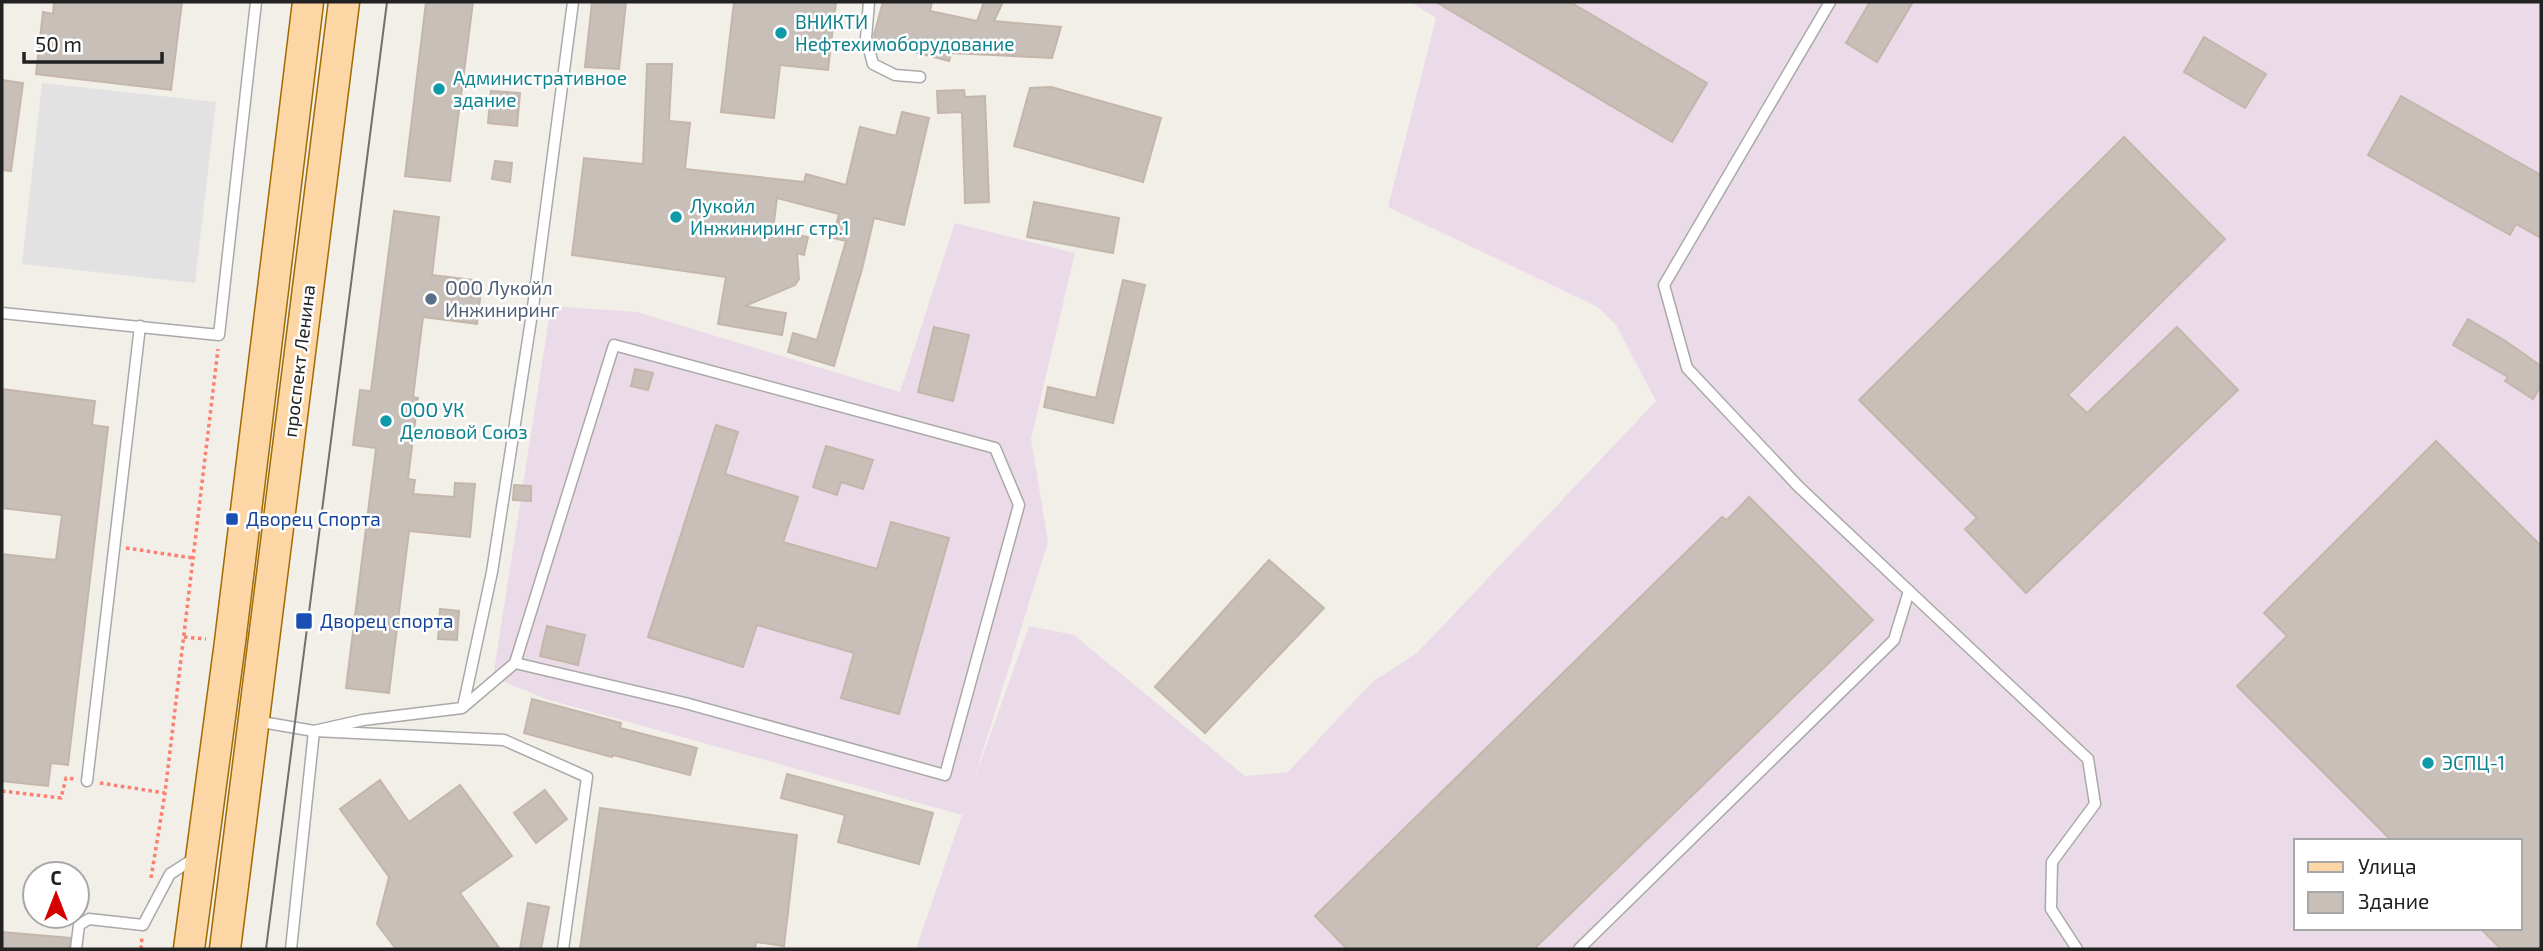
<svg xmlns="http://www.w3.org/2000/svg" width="2543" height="951" viewBox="0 0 2543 951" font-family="'Exo 2',sans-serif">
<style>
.industrial{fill:#ebdbe8;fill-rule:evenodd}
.parking{fill:#e2e2e2}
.building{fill:#c7bfb8;stroke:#c4b6ab;stroke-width:2}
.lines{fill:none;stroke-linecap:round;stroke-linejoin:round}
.lane-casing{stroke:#a9a9a9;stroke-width:13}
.primary-casing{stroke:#a06b00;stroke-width:33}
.path{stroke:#fa8072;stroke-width:3.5;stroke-dasharray:3.5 3.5;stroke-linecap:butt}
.lane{stroke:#fff;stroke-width:10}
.primary{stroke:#fcd6a4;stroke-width:30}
.tram{stroke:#707070;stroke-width:2}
.culture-dot{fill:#0f9aa8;stroke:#fff;stroke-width:2.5}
.service-dot{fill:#5c6f8a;stroke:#fff;stroke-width:2.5}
.transit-dot{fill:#1a4fb4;stroke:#fff;stroke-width:2.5}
.labels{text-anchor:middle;stroke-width:5;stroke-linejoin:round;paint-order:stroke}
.culture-label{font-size:19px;fill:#0d838f;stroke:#fff;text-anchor:start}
.service-label{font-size:19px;fill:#4e5e75;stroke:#fff;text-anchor:start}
.street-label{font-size:19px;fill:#222;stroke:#fff}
.transit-label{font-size:19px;fill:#164399;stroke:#fff;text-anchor:start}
</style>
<rect width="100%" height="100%" fill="#f2efe9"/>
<path class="industrial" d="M1411,2H2541V949H916L962,815L546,699L493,677L551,306L637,312L900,392L955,223L1075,253L1031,439L1048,542L972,786L1029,626L1074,635L1245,776L1288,772L1372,682L1417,653L1656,401L1616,325L1596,306L1388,207L1436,18ZM2296,841H2520V928H2296Z"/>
<polygon class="parking" points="42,83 216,102 195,283 22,264"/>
<g class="building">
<polygon points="54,2 182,2 171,90 36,74 43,12 53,14"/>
<polygon points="426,2 473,2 450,181 405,176"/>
<polygon points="592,2 626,2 619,69 585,67"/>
<polygon points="734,2 836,2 828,70 780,65 774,118 721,112"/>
<polygon points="883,2 932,2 930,11 977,21 984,2 1003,2 994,21 1061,27 1052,58 951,53 949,61 875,42 874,35"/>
<polygon points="1436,2 1570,2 1707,83 1672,142"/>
<polygon points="1870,2 1913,2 1877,62 1846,43"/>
<polygon points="2204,37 2266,74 2245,108 2184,72"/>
<polygon points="647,64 672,64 669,121 690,123 685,169 804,182 806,174 846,185 860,127 896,136 902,112 929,118 904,225 874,218 862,269 834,366 788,352 793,333 817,340 846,241 833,238 839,214 777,198 773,230 808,237 804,255 797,253 799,279 795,285 745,306 786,313 782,335 718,324 726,277 572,255 584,158 643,164"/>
<polygon points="2,80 23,83 11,171 2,170"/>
<polygon points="1051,87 1161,118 1143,182 1014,146 1030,88"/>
<polygon points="964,90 965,97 985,96 989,202 965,203 962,112 938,113 937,91"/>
<polygon points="491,91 520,93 517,126 488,123"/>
<polygon points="2401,96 2541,175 2541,238 2516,224 2510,235 2368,155"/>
<polygon points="2124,137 2225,239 2068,395 2087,413 2177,327 2238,390 2026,593 1965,529 1977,518 1859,400"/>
<polygon points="495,161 512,163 510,182 492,179"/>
<polygon points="1034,202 1119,218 1113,253 1027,237"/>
<polygon points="394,211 439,217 432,275 482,281 477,324 423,317 413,397 418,398 408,479 415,480 413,494 454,497 455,483 475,484 470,537 409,531 389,693 346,688 376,448 353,445 360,390 371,391"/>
<polygon points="1123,280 1145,285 1113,423 1044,407 1048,387 1096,398"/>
<polygon points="2468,319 2504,340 2541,366 2541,386 2533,399 2505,381 2508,377 2453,345"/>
<polygon points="934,327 969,335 953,401 918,392"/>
<polygon points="635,369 653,373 648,390 631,386"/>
<polygon points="2,389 95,401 92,425 108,427 68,765 51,763 48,786 2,781 2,554 56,560 62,515 2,508"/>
<polygon points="716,425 738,432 725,474 798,497 783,542 877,569 891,522 949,538 899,714 841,698 854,653 757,625 743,667 648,637"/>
<polygon points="2436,441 2541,546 2541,949 2501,949 2480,928 2520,928 2520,841 2392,841 2237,686 2287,636 2264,613"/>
<polygon points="826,446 873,460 863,489 841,482 837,495 813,487"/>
<polygon points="514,485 531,486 531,501 513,500"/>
<polygon points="1749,497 1873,620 1534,949 1347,949 1315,916 1722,517 1727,520"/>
<polygon points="1269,560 1324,608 1205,733 1155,687"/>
<polygon points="440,609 459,611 457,640 438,639"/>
<polygon points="547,626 585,635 578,665 540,656"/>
<polygon points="532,699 621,723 620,728 697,748 690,775 613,755 612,757 524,733"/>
<polygon points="787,774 933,813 919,864 838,842 845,815 781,798"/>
<polygon points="380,780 409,822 460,785 512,856 460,893 500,949 396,949 377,924 389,877 340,809"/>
<polygon points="545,790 567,819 536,843 514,813"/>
<polygon points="600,808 797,835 784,946 756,942 755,949 580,949"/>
<polygon points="528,903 549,907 541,949 520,949"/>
<polygon points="2,932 70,938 69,949 2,949"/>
</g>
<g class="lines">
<g class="lane-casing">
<g id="lane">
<polyline points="869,2 866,38 873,64 895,75 920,77"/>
<polyline points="2,313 219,335 256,2"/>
<polyline points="1909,591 2088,759 2095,804 2052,862 2051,909 2077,949"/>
<polyline points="463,707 492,572 533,307 573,2"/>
<polyline points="256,721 314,731 504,740 587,777 563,949"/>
<polyline points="314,731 363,720 462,708 515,663 685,703 945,775 1019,505 995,448 614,345 515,663"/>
<polyline points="87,781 140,326"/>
<polyline points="76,949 79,925 89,919 143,925 170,874 195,858"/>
<polyline points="291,949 314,731"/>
<polyline points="1579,949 1894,640 1909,591 1798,486 1687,368 1664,285 1830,2"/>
</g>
</g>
<g class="primary-casing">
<g id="primary">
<polyline points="189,949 230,642 308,2"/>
<polyline points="225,949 344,2"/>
</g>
</g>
<g class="path">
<polyline points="126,548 193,558"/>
<polyline points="184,637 206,639"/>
<polyline points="100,783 165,793 218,349"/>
<polyline points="2,791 61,798 66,778 75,779"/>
<polyline points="151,878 165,793"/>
<polyline points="141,949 142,937"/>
</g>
<use href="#lane" class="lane"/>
<use href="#primary" class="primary"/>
<polyline class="tram" points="266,949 387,2"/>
</g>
<g class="culture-dot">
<circle cx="781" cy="33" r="7"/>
<circle cx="439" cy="89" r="7"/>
<circle cx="676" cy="217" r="7"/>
<circle cx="386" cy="421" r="7"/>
<circle cx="2428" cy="763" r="7"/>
</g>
<circle class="service-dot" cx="431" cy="299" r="7"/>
<g class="transit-dot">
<rect x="225" y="512" width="14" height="14" rx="3.5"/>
<rect x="295" y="612" width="18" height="18" rx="3.5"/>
</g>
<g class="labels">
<g class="culture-label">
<text x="795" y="29">ВНИКТИ<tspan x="795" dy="22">Нефтехимоборудование</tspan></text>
<text x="453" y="85">Административное<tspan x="453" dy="22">здание</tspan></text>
<text x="690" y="213">Лукойл<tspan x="690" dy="22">Инжиниринг стр.1</tspan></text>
<text x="400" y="417">ООО УК<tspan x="400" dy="22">Деловой Союз</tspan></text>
<text x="2442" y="770">ЭСПЦ-1</text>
</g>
<g class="service-label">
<text x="445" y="295">ООО Лукойл<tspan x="445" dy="22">Инжиниринг</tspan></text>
</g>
<g class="street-label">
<text transform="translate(299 361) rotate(-83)" y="7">проспект Ленина</text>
</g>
<g class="transit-label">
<text x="246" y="526">Дворец Спорта</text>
<text x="320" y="628">Дворец спорта</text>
</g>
</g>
<rect width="2543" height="951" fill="none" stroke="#222222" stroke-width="7"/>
<rect x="2294" y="839" width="228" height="91" fill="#ffffff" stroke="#a7a7a7" stroke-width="2"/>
<rect x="2308" y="862" width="35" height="10" fill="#fcd6a4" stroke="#a7a7a7" stroke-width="2"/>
<text x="2358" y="874" font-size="21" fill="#222222">Улица</text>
<rect x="2308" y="892" width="35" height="21" fill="#c7bfb8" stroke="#a7a7a7" stroke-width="2"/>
<text x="2358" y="909" font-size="21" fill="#222222">Здание</text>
<g transform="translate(56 895)"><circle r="33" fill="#ffffff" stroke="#a7a7a7" stroke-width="2"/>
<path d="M0-5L12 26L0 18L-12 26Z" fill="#d40000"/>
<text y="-10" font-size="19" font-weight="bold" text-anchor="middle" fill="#222222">С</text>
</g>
<path d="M24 52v10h138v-10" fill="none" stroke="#222222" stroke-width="3.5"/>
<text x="35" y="52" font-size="21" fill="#222222" stroke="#ffffff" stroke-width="5" paint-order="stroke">50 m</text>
</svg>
